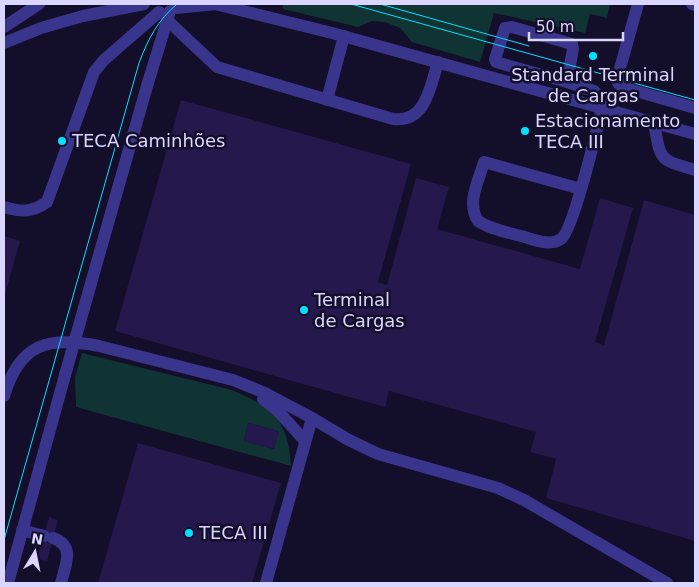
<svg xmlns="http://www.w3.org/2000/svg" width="699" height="587" viewBox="0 0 699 587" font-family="'DejaVu Sans',sans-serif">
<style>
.green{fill:#103433;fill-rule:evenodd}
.building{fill:#24184c}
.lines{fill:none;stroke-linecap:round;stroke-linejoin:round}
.minor{stroke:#3a358c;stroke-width:12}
.tram{stroke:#02e0ff;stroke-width:1}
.minor-bridge{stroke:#3a358c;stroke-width:12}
.poi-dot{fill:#02e0ff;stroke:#130e29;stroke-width:2}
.labels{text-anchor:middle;stroke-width:5;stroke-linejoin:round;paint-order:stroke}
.poi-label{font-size:18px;fill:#dbd6ff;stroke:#130e29;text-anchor:start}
</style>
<rect width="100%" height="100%" fill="#130e29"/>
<g class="green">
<polygon points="282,4 610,4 607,18 590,14 585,33 494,13 480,62 412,42 400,28 385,22 372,21 358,27 283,9"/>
<path d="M82,353L232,390C273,408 288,419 291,466L76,407L75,377ZM248,423L278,431L274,449L244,441Z"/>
</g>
<g class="building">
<polygon points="181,100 411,164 378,282 387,285 416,178 449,187 437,229 580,269 600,198 633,208 595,342 604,345 644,200 695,215 695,541 546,498 556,459 530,452 536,432 389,391 385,407 115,331"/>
<polygon points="4,236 20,241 4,298"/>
<polygon points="248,423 279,431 274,449 244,441"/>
<polygon points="138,443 281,483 252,583 98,583"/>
<polygon points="49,517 58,520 47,561 37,559"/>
</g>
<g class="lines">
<g class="minor">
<polyline points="215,4 332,33 695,134"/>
<polyline points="638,4 617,79 618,83 622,87 695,108"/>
<polyline points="692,4 695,5"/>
<polyline points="176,8 216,4"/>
<path d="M167,20L217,67L393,119C426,123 430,87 438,62"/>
<polyline points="4,27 39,4"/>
<polyline points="4,43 41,28 83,16 144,4"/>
<polyline points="567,82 573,49 572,44 512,27 505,28 495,59 496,62 567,82 594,91 602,99 607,110"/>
<polyline points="327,100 344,36"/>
<path d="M654,123C661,161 658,159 695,170"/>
<path d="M581,189L484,162C479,180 466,203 478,221C490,229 506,232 521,236C533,239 550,247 561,239C573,231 597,129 602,109"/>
<path d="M4,207C21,212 31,213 47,202L94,72L104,60L159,12"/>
<polyline points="84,308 147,86 170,11"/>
<path d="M4,396C20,343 48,336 99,346L233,380L265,393L312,418L347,439L378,454L498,488L524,500L667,583"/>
<polyline points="263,399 277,410 305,441"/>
<polyline points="22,530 44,536"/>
<path d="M53,538C76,546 65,566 61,583"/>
<polyline points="8,583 65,375"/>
<polyline points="266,583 312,418"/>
</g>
<g class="tram">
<polyline points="351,4 695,100"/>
<polyline points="380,4 529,46"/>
<path d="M4,540L139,63C148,39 158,20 177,4"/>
</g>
<polyline class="minor-bridge" points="65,375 84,308"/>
</g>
<g class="poi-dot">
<circle cx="593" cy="56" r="5"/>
<circle cx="525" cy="131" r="5"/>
<circle cx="62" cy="141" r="5"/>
<circle cx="304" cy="310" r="5"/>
<circle cx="189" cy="533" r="5"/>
</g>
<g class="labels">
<g class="poi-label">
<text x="593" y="81" text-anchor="middle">Standard Terminal<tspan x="593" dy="21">de Cargas</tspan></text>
<text x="535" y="127">Estacionamento<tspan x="535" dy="21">TECA III</tspan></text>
<text x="72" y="147">TECA Caminhões</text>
<text x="314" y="306">Terminal<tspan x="314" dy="21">de Cargas</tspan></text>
<text x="199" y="539">TECA III</text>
</g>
</g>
<rect width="699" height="587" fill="none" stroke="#dbd6ff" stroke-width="10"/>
<g transform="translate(35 552) rotate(10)" stroke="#130e29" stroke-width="4" paint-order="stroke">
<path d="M0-4L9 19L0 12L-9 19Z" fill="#dbd6ff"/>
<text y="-8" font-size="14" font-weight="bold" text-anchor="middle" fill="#dbd6ff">N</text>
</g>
<path d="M529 32v8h94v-8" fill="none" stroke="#dbd6ff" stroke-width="2.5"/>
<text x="536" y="32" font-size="15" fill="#dbd6ff" stroke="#130e29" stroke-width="4" paint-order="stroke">50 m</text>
</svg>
